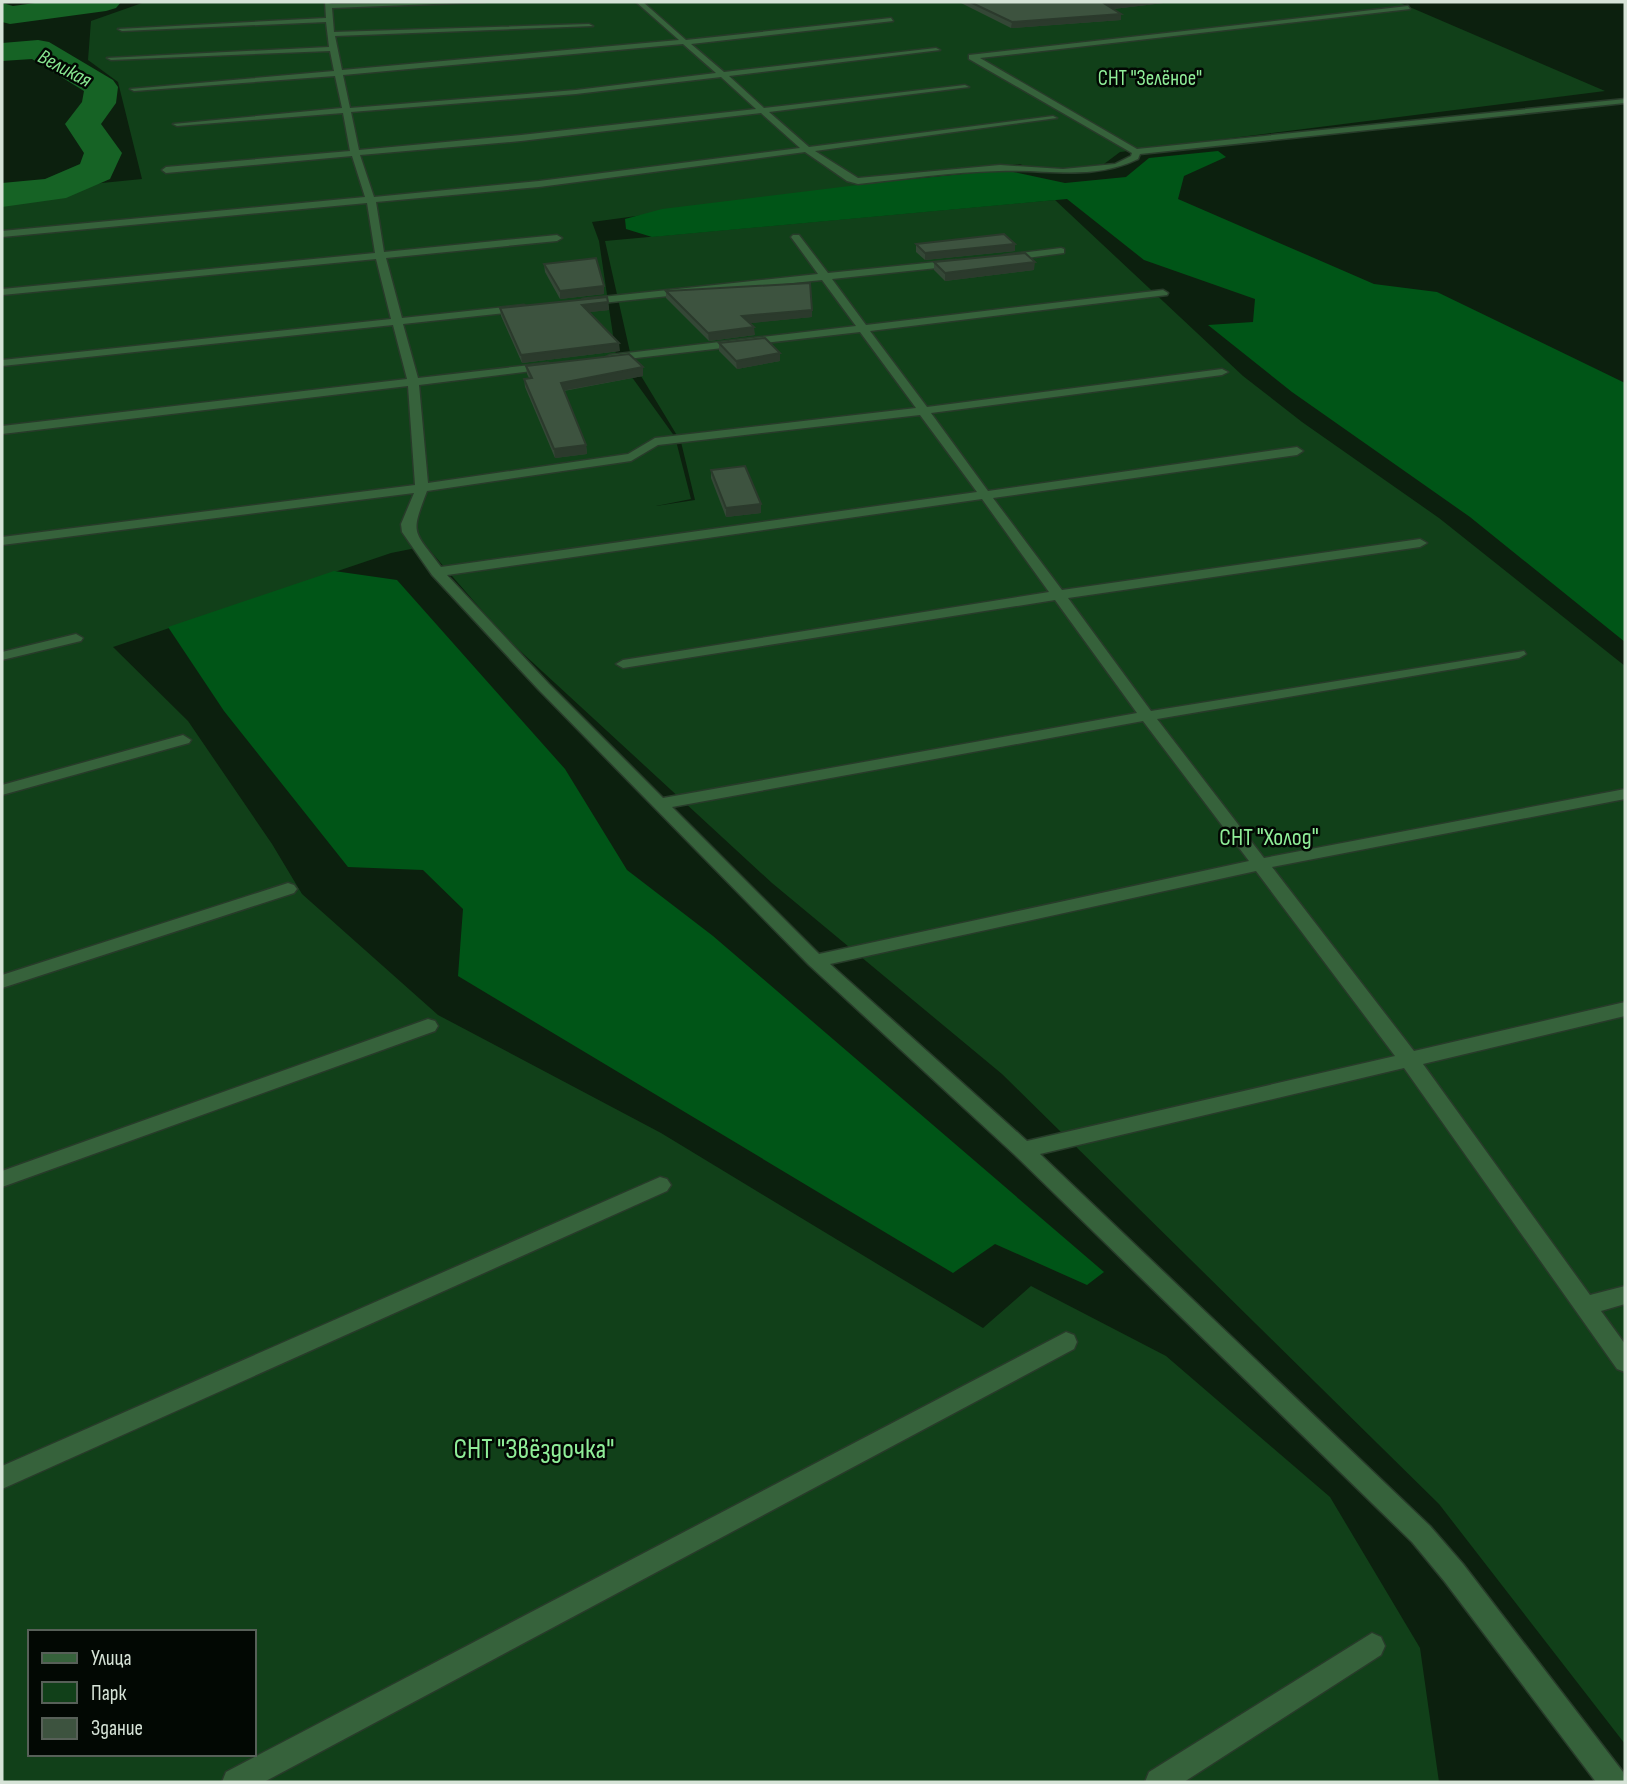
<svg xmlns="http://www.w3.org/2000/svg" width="1627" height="1784" viewBox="0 0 1627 1784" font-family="'Sofia Sans Condensed',sans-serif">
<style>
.green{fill:#114019;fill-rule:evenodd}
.forest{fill:#005517}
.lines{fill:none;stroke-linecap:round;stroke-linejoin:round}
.river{fill:#166325;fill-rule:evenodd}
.minor-casing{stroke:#283b2a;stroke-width:3}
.minor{fill:#36623b;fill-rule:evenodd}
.wall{fill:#344736}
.shaded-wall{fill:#2b3a2c}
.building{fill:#3d533f;stroke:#2b3a2c;stroke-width:2}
.labels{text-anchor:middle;stroke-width:5;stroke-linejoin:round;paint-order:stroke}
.far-water-label{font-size:21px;font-style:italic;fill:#88e791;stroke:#020803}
.far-park-label{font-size:21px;fill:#8fee98;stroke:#020803}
.park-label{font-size:24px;fill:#8fee98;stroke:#020803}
.near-park-label{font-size:28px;fill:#8fee98;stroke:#020803}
</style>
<rect width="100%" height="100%" fill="#0c200e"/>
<path class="green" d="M145,2H1398L1605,91L1120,152L1104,164L1036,171L1020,164L592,222L599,241L616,355L675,437L691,499L656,506L695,500L681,442L632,361L605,241L1055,200L1243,376L1302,422L1439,518L1625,666V1744L1439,1504L1002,1074L772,883L504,636L426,546L391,553L113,647L188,721L272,844L302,894L438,1015L661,1133L983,1328L1031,1286L1166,1356L1330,1497L1420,1648L1439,1782H2V193L142,179L118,82L88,60L91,21ZM30,1632H254V1754H30Z"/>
<g class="forest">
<polygon points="1218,151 1226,157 1184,176 1178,199 1374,284 1437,292 1625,383 1625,642 1470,517 1292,392 1208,325 1253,322 1255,299 1144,260 1067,199 652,237 626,229 625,219 662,209 890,181 1004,170 1065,183 1126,177 1149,158"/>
<polygon points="334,571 397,580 565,769 627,870 713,936 1104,1272 1087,1285 995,1244 953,1273 458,976 463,909 423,870 348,867 224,711 168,627"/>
</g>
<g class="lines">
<g class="river">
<polygon points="42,2 121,2 116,8 106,11 10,24 2,22 2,3 13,6"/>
<polygon points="38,40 49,42 113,80 118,87 116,103 101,124 122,153 110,179 66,198 2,207 2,183 45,179 80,164 84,153 65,124 82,102 84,91 32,59 2,61 2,43"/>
</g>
<g class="minor-casing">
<g id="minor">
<path d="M325,2L332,4L485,2L332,8L334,32L589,24L593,26L335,36L342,70L679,40L636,2H643L686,40L891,18L893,21L691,44L724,72L936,48L940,50L729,76L764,108L965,85L969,87L769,112L809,147L1053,116L1057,118L815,151L858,178L1000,165L1063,169L1115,164L1131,156L1132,153L969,59V55L1408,6L1410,9L980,58L1137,149L1625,99V103L1140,154L1138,159C1093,181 1047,169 999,171C952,172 905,179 858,184L847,181L805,152L539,187L376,202L384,252L557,235L562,238L557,241L386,258L402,318L524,305L529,308L524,311L403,324L418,378L548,363L554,366L548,369L419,385L428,483L628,454L655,438L916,408L860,332L610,361L604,358L610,355L856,326L822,280L583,305L578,302L583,299L818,274L791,237L793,235H799L828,273L956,260L961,263L956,266L832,279L866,325L1163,290L1168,293L1167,295L870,331L927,407L1222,369L1228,372L1222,375L931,413L988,491L1297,447L1303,451L1297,455L993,498L1062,590L1420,539L1427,543L1420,547L1068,598L1151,711L1524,651L1526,654L1519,658L1157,719L1264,858L1625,789V799L1272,867L1414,1051L1625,1002V1016L1423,1064L1590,1295L1625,1286V1304L1601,1311L1625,1344V1372L1617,1369L1404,1068L1040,1154L1430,1526L1463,1564L1623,1772L1625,1782H1596L1445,1582L1412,1542L1016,1156L809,965L539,690L432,575L402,532L401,524L414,493L2,545V537L415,485L408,386L2,434V426L407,379L393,325L2,366V360L391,319L376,259L2,295V289L375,253L367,203L2,237V231L365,197L352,156L166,173L162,170L166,167L350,151L343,113L177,126L173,124L342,108L335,76L134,91L130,89L334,71L330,51L111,60L107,58L329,47L326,22L122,31L118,29L326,18ZM683,44L716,73L576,90L350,108L343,75ZM721,77L756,109L521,135L359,150L351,112L576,94ZM761,113L800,148L539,181L374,197L360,155L521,141ZM920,415L977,492L441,567C413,529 410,536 427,491L631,461L658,445ZM982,499L1049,592L623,660L616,664L623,668L1055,600L1137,713L663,798L549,684L447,575ZM1143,721L1249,861L819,954L672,807ZM1256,871L1395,1056L1027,1141L830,964Z"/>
<polygon points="1061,248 1064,249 1064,253 1004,261 999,258 1004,255"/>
<polygon points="76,634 83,638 81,641 2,660 2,652"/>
<polygon points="183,735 191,740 189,743 2,795 2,785"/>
<polygon points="288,883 294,885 297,889 294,893 2,988 2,975"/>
<polygon points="428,1019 435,1021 438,1026 435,1031 2,1187 2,1171"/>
<polygon points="660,1177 667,1179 671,1185 667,1191 2,1489 2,1466"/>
<polygon points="1066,1332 1074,1335 1077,1342 1074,1349 264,1782 222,1782 226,1772"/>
<polygon points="1372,1633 1381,1637 1385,1646 1381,1655 1184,1782 1145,1782 1149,1772"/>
</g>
</g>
<use href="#minor" class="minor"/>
</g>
<g class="wall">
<polygon points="959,2 1172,2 1113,9 1121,14 1121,20 1011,28"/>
<polygon points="916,244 1015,244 1015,251 925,260 916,252"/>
<polygon points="934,262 1034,270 945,281 934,270"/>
<polygon points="544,264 604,286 604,294 560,299 545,272"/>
<polygon points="666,291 812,317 750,323 755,335 709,341 666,298"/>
<polygon points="608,302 609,310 589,312 620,351 522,363 501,316 500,308"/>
<polygon points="719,343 780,361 737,369 719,351"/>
<polygon points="526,366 643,376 564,391 586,445 587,454 555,458 525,387 524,379 529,378 527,374"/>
<polygon points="711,470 761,513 726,517 711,478"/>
</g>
<g class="shaded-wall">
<polygon points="1123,2 1172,2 1105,10 1105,4"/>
<polygon points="1121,14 1121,20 1011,28 1012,22"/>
<polygon points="1015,244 1015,251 925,260 925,253"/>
<polygon points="1035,262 1034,270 945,281 945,273"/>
<polygon points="604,286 604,294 560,299 560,291"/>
<polygon points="608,302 609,310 582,313 582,305"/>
<polygon points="812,310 812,317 743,324 742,316"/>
<polygon points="754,327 755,335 709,341 708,333"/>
<polygon points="619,343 620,351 522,363 521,355"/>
<polygon points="780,353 780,361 737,369 736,361"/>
<polygon points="643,367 643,376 561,391 561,383"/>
<polygon points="586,445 587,454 555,458 554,449"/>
<polygon points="761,504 761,513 726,517 726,508"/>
</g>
<g class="building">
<polygon points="970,2 1123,2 1105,4 1121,14 1012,22"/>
<polygon points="1004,234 1015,244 925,253 916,244"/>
<polygon points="1025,253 1035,262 945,273 934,262"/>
<polygon points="596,258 604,286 560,291 544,264"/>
<polygon points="810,283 812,310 742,316 754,327 708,333 666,291"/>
<polygon points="607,297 608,302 582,305 619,343 521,355 500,308"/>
<polygon points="765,338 780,353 736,361 719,343"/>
<polygon points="629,354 643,367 561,383 586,445 554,449 524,379 532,378 526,366"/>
<polygon points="745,466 761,504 726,508 711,470"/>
</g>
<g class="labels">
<g class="far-water-label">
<text transform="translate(65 68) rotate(28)" y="7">Великая</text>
</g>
<g class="far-park-label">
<text x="1150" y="85">СНТ "Зелёное"</text>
</g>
<g class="park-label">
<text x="1269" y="845">СНТ "Холод"</text>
</g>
<g class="near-park-label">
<text x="534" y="1458">СНТ "Звёздочка"</text>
</g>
</g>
<rect width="1627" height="1784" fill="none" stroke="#d6e3d7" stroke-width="7"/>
<rect x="28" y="1630" width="228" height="126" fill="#020803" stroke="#576058" stroke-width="2"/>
<rect x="42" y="1653" width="35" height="10" fill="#36623b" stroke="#576058" stroke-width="2"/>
<text x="91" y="1665" font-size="21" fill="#d6e3d7">Улица</text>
<rect x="42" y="1682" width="35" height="21" fill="#114019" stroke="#576058" stroke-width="2"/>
<text x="91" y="1700" font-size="21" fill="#d6e3d7">Парк</text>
<rect x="42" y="1718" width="35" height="21" fill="#3d533f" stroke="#576058" stroke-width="2"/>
<text x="91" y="1735" font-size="21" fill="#d6e3d7">Здание</text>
</svg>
